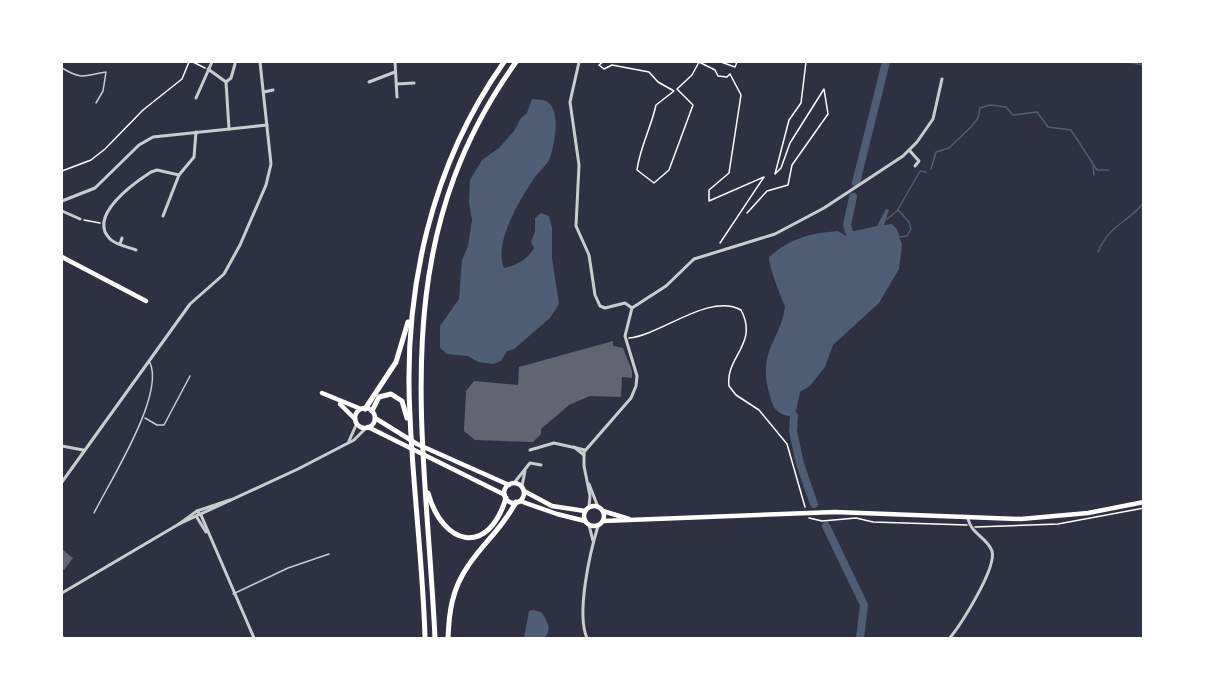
<svg xmlns="http://www.w3.org/2000/svg" width="1205" height="700" viewBox="0 0 1205 700" font-family="'Asap Condensed',sans-serif">
<style>
.water{fill:#4f5d75}
.lines{fill:none;stroke-linecap:round;stroke-linejoin:round}
.stream{stroke:#4f5d75;stroke-width:1.5}
.river{stroke:#4f5d75;stroke-width:8}
.building{fill:#626471}
.path{stroke:#fff;stroke-width:1.5}
.service{stroke:#caccd0;stroke-width:1.5}
.minor{stroke:#caccd0;stroke-width:3}
.tertiary{stroke:#caccd0;stroke-width:3}
.primary{stroke:#fff;stroke-width:4.5}
.trunk{stroke:#fff;stroke-width:4.5}
.motorway{stroke:#fff;stroke-width:5}
</style>
<rect width="100%" height="100%" fill="#2d3142"/>
<g class="water">
<path d="M532,99C536,100 542,99 546,101C562,109 554,144 551,155C549,164 540,170 535,177C522,196 493,242 504,268C517,265 527,260 534,248L531,242L535,232V218L541,213L549,216L552,228V258L559,304L550,318L514,349L507,351L501,361L493,364L478,362L468,356L447,354L440,348V326L459,299L462,260L468,246L472,220L469,202L470,180L482,160L499,148L514,131L521,118L527,113Z"/>
<path d="M886,209L889,210L884,225L892,224L897,229L902,245L899,269L879,303L833,345L825,367L810,386L800,392L795,415C787,418 779,414 774,407C771,402 770,395 768,389C759,348 781,340 785,306C781,297 768,265 769,257C791,238 811,233 838,231L846,236L850,232L877,226Z"/>
<path d="M533,610L541,612C547,620 553,630 544,638H524L529,611Z"/>
</g>
<g class="lines">
<g class="stream">
<polyline points="1126,62 1144,65"/>
<polyline points="1093,164 1094,175"/>
<polyline points="931,169 936,152 949,148 971,127 978,118 980,108 990,105 1006,107 1013,115 1037,112 1048,127 1071,130 1097,170 1109,170"/>
<polyline points="898,210 909,222 911,229 907,236 900,237"/>
<polyline points="887,219 897,211 920,171 926,172"/>
<path d="M1098,252C1110,223 1129,223 1144,202"/>
</g>
<g class="river">
<polyline points="856,183 886,62"/>
<polyline points="849,232 847,225 853,197"/>
<polyline points="794,416 793,431 800,464 814,504"/>
<polyline points="826,526 864,605 860,638"/>
</g>
</g>
<g class="building">
<polygon points="613,341 613,346 623,348 632,371 632,378 622,377 621,397 590,396 569,405 541,429 541,434 533,442 475,440 464,431 466,391 474,381 518,385 519,367"/>
<polygon points="62,549 73,558 64,570 62,568"/>
</g>
<g class="lines">
<g class="path">
<polyline points="193,62 205,68"/>
<path d="M603,62L599,65L604,69L612,65L649,72L658,82L674,91L656,105C651,128 640,147 637,170L654,183L669,170L693,105L677,89L692,75L699,62L715,70L718,76L727,77L730,74L741,95L729,173L709,190V201L764,177L720,243"/>
<polyline points="616,62 682,62"/>
<polyline points="721,62 735,67 737,62"/>
<polyline points="62,171 91,160 105,149 143,110 182,79 189,62"/>
<polyline points="747,213 767,191 788,185 792,165 828,114 824,89 790,143 781,168 775,174 789,120 801,103 806,62"/>
<polyline points="84,220 100,223"/>
<path d="M629,338C661,335 710,292 741,310C759,344 725,357 729,386L736,395L759,410L787,444L805,507"/>
<polyline points="809,518 822,521 856,518 873,522 967,525"/>
<polyline points="975,527 1058,524 1144,508"/>
</g>
<g class="service">
<path d="M62,68C84,81 84,75 106,72L103,91L96,103"/>
<polyline points="145,418 157,425 164,425 190,376"/>
<path d="M94,513C110,481 167,392 149,361"/>
<polyline points="233,594 288,568 329,554"/>
</g>
<g class="minor">
<polyline points="395,62 397,97"/>
<polyline points="579,62 570,102 579,165 576,226 589,255 595,295 600,306 605,308 625,303 632,308 625,336 637,376 636,386 631,398 584,452 584,466 590,496 589,507"/>
<polyline points="208,69 226,82"/>
<polyline points="369,82 395,72"/>
<polyline points="397,84 414,83"/>
<polyline points="264,92 273,90"/>
<polyline points="196,98 212,62"/>
<polyline points="229,129 226,82 231,78 235,64"/>
<polyline points="910,151 919,161 915,166"/>
<polyline points="62,201 95,188 139,145 153,137 267,125"/>
<polyline points="62,211 80,219"/>
<polyline points="163,216 179,175 194,157 196,132"/>
<polyline points="120,244 122,238"/>
<path d="M136,250C128,247 116,245 110,239C87,216 134,183 151,172L157,170L179,175"/>
<polyline points="632,308 666,286 694,259 775,234 824,208 903,156 917,142 933,119 942,79"/>
<polyline points="62,446 83,450"/>
<polyline points="574,447 584,455"/>
<polyline points="530,450 554,443 585,450"/>
<polyline points="514,483 530,463 541,465"/>
<polyline points="589,484 598,507"/>
<polyline points="522,486 525,471"/>
<polyline points="197,511 201,515 254,638"/>
<polyline points="196,516 206,532"/>
<polyline points="589,525 593,541"/>
<polyline points="62,637 63,638"/>
<path d="M587,638C576,614 590,552 598,526"/>
<path d="M950,638C961,624 997,568 992,551C987,537 972,535 968,519"/>
</g>
<g class="tertiary">
<polyline points="349,441 357,423"/>
<polyline points="62,482 190,304 224,274 240,245 266,185 271,164 260,62"/>
<polyline points="179,524 197,511 230,500"/>
<polyline points="62,593 179,524 298,469 354,440 366,428"/>
</g>
<g class="primary">
<polyline points="524,491 552,506 585,511"/>
<polyline points="520,501 557,514 585,521"/>
<circle cx="594" cy="516" r="10"/>
<polyline points="603,511 629,519"/>
<polyline points="603,521 835,512 1021,519 1088,513 1144,502"/>
</g>
<g class="trunk">
<polyline points="62,257 146,301"/>
<polyline points="322,393 361,409"/>
<polyline points="340,404 355,419"/>
<circle cx="365" cy="418" r="10"/>
<polyline points="375,418 417,444 509,485"/>
<polyline points="368,427 505,495"/>
<circle cx="514" cy="493" r="10"/>
</g>
<g class="motorway">
<polyline points="365,409 396,362 408,322"/>
<polyline points="372,411 379,397 391,394 402,401 407,418"/>
<path d="M428,493C443,546 488,557 506,498"/>
<path d="M425,638C423,564 413,490 410,416C403,291 431,165 504,62"/>
<path d="M435,638C425,430 384,246 516,62"/>
<path d="M448,638C449,612 452,589 468,566C483,543 502,529 516,502"/>
</g>
</g>
<rect width="1205" height="700" fill="none" stroke="#ffffff" stroke-width="126"/>
</svg>
